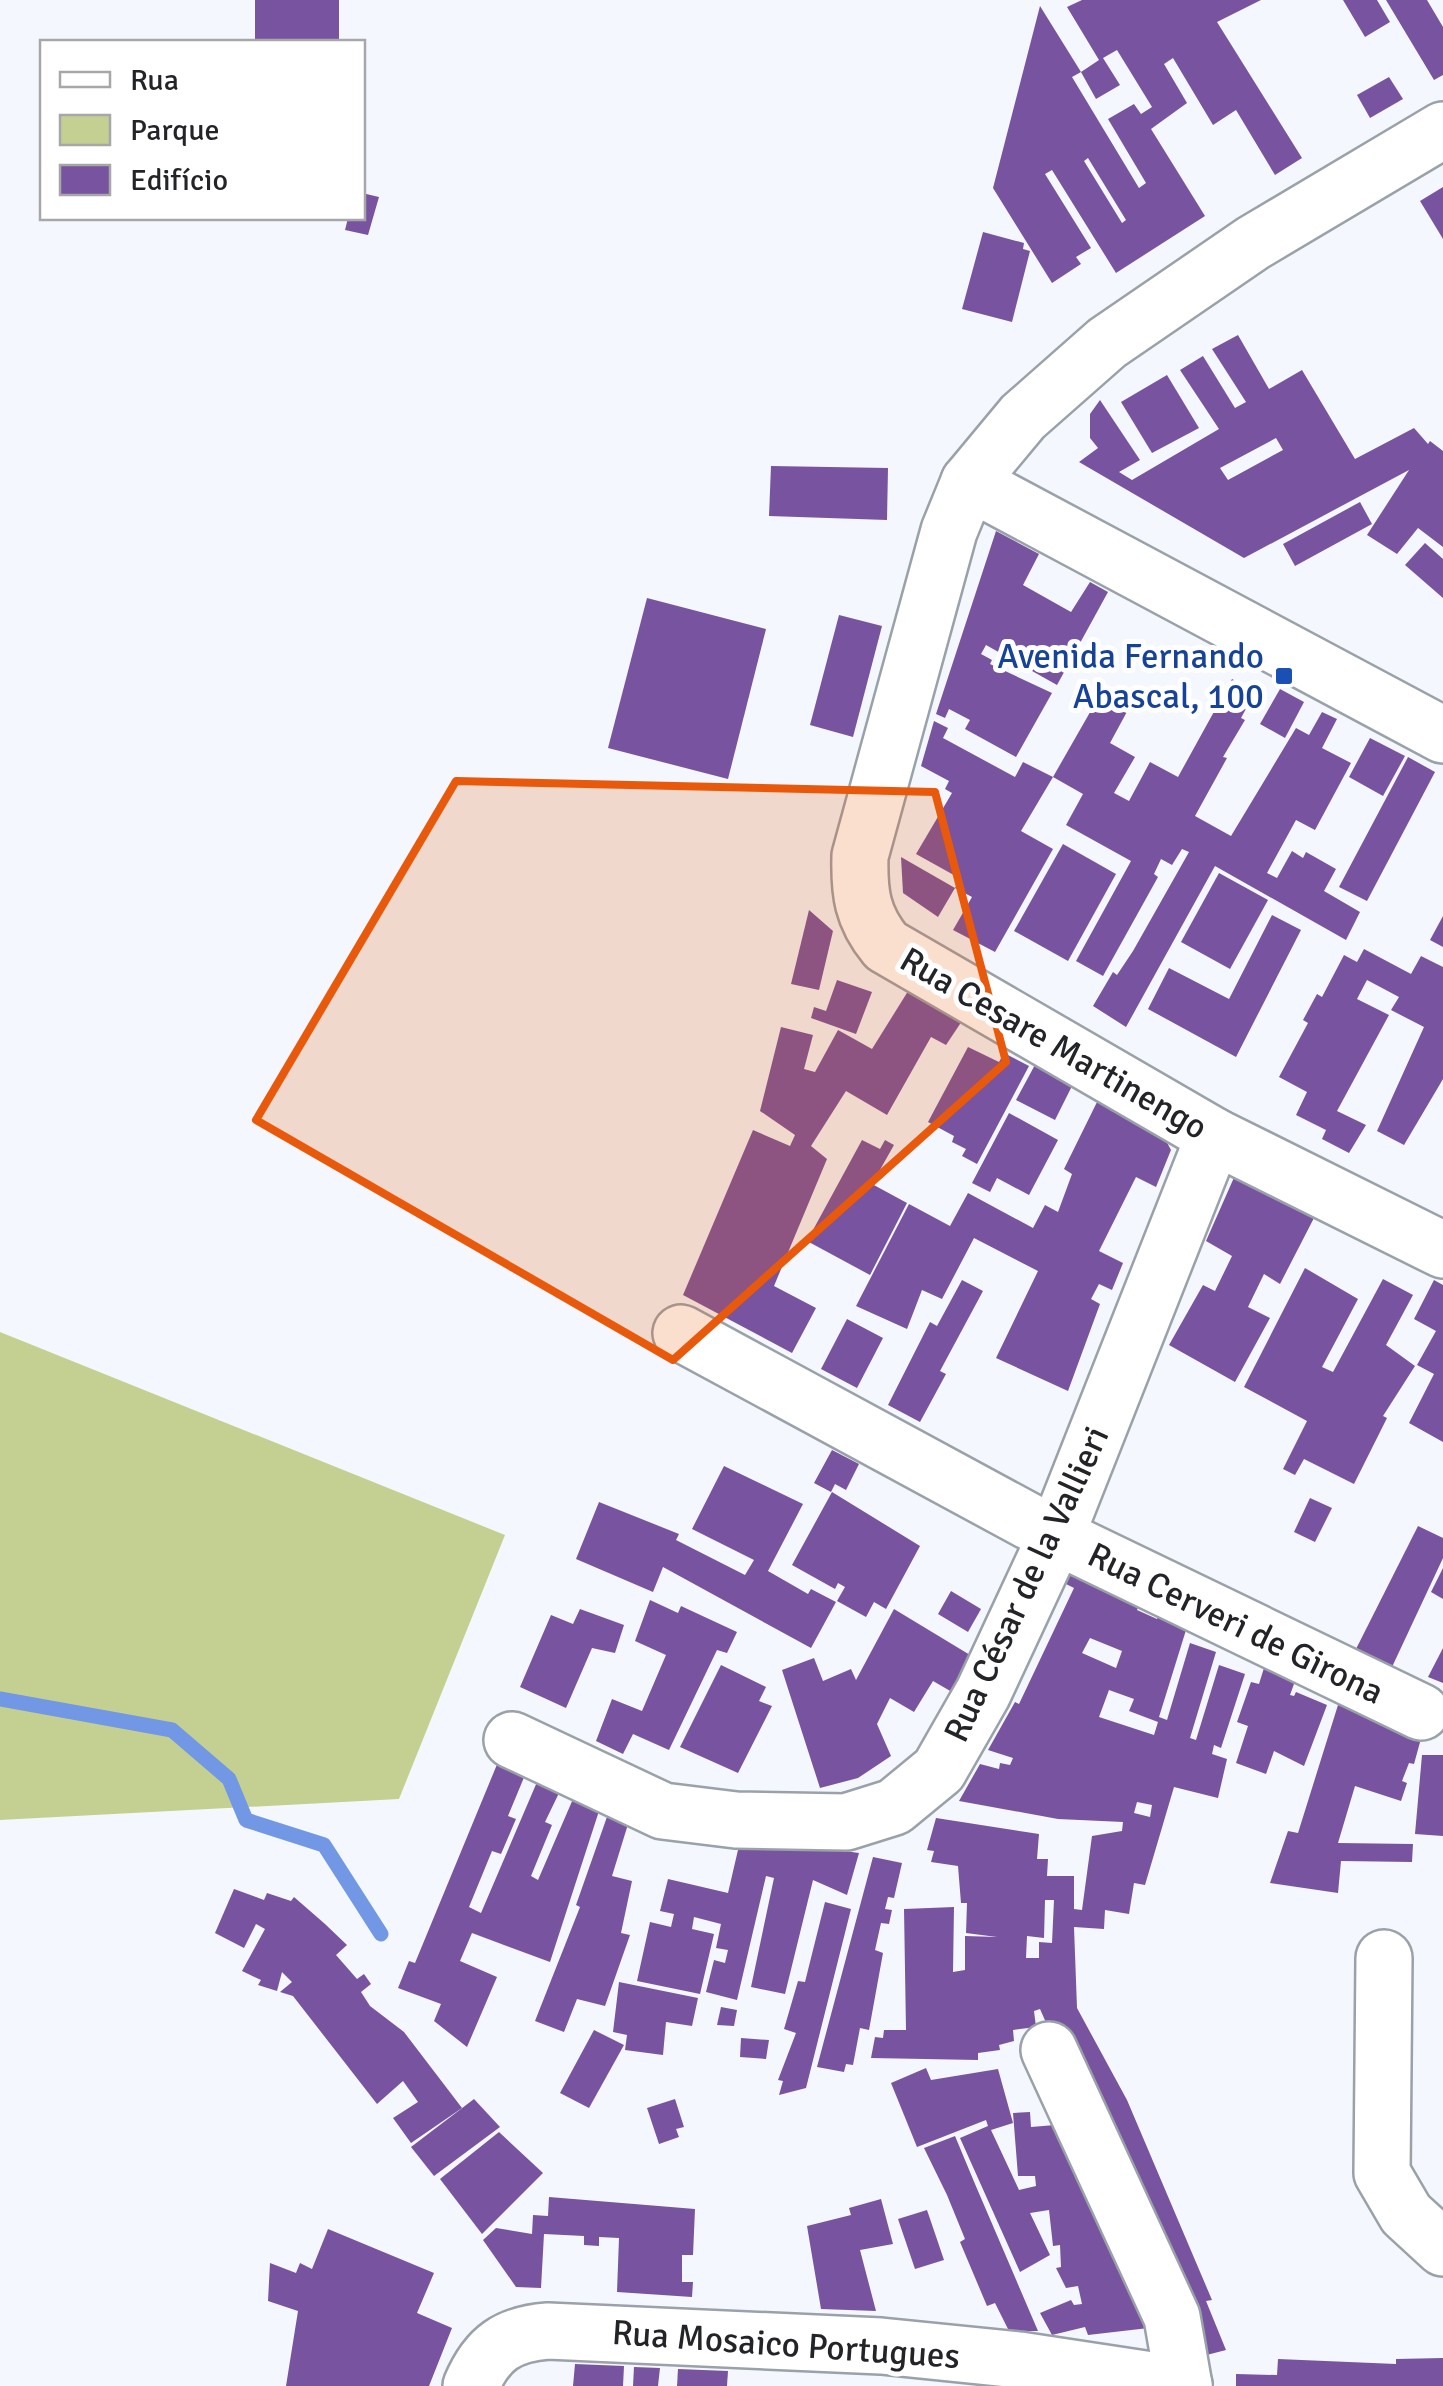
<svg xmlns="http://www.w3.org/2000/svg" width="1443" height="2386" viewBox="0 0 1443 2386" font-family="Signika,sans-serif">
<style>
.green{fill:#c4d092}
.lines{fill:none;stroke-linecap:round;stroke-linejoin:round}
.stream{stroke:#7297e4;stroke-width:15}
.building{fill:#78539f;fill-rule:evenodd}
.minor-casing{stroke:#9aa1a9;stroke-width:60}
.minor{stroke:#fff;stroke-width:55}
.marked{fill:#e8590c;fill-opacity:0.2;stroke:#e8590c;stroke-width:8;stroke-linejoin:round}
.transit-dot{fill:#1a4fb4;stroke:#fff;stroke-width:4}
.labels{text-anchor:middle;stroke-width:10;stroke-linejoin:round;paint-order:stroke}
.transit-label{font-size:35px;fill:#164399;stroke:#fff;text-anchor:end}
.street-label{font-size:35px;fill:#222428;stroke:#fff}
</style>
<rect width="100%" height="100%" fill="#f4f8fe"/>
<polygon class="green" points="0,1332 505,1535 399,1799 0,1820"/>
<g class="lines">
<polyline class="stream" points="0,1699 172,1730 229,1779 246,1820 324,1845 381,1934"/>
</g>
<g class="building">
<rect x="255" y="0" width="84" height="42"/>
<path d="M1082,0H1261L1217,22L1302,158L1275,175L1236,110L1213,125L1173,58L1164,64L1187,103L1151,129L1205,216L1116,273L1052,170L1045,174L1091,248L1076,257L1081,264L1052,283L993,188L1040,6L1081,72L1072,77L1139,188L1146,183L1108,119L1134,104L1141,114L1152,107L1117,50L1103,58L1120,85L1096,99L1081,72L1099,60L1067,7ZM1088,158L1126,220L1122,223L1084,161Z"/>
<polygon points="1343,0 1377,0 1390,22 1365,37"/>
<polygon points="1386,0 1427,0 1443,27 1443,75 1434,80"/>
<polygon points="1389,77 1403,99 1370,118 1357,95"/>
<polygon points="1443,187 1443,239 1420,201"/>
<polygon points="362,193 379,197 368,235 345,230 348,218 362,218"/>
<polygon points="983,232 1024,243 1023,249 1030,251 1012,322 962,309"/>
<path d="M1238,335L1269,389L1302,370L1355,459L1414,428L1428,444L1430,441L1443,451V547L1418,528L1397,554L1367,535L1409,470L1244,558L1079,462L1098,448L1090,438V414L1100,400L1140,460L1119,472L1132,480L1219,429L1180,370L1203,356L1235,408L1246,402L1212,349ZM1276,438L1283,450L1228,480L1220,468Z"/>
<polygon points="1167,375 1199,428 1152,453 1121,402"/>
<polygon points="771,466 888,468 887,520 769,516"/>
<polygon points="1360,502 1372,524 1295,566 1283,544"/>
<polygon points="996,531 1039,554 1023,585 1071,612 1090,582 1108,592 1057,685 986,645 981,654 992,660 990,664 1052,693 1016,757 965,729 970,720 949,709 945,718 936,714"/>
<polygon points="1425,543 1443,559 1443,598 1405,565"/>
<polygon points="647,598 766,629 728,779 608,748"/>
<polygon points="839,615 882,626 853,737 810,725"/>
<polygon points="1232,679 1255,692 1241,718 1245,720 1223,757 1227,758 1195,816 1231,836 1296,728 1309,735 1322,712 1337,719 1322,748 1351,763 1315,830 1296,820 1267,873 1277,878 1292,851 1303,858 1306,852 1336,869 1324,891 1360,912 1346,940 1215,866 1126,1027 1093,1006 1113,972 1117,975 1133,951 1189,852 1182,849 1172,865 1161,859 1154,874 1158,877 1103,976 1076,961 1131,861 1066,825 1083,794 1053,777 1101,693 1129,708 1110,743 1135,757 1114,793 1129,801 1150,762 1178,777"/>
<polygon points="1280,689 1304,702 1285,738 1260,724"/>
<polygon points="934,721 948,728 943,738 1015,777 1023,762 1053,777 1021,831 1053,849 995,952 953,930 972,897 955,888 961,879 916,854 952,793 945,789 949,781 921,766"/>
<polygon points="1370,738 1405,756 1383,796 1349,777"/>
<polygon points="1408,757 1435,772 1367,901 1339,887"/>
<polygon points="1063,844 1116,874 1068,961 1014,931"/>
<polygon points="901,857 955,888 938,917 903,893"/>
<polygon points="1219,873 1268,900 1230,969 1181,942"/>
<polygon points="809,910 833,931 819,990 791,984"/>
<polygon points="1272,915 1301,930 1236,1057 1148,1009 1169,968 1229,999"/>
<polygon points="1443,916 1443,947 1430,940"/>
<polygon points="1364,949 1411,974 1421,956 1443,967 1443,1079 1404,1145 1377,1131 1424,1027 1391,1010 1399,997 1367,980 1357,999 1389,1015 1337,1111 1366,1125 1349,1153 1322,1139 1326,1130 1296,1115 1307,1092 1279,1077 1308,1023 1303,1020 1317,994 1322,997 1344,955 1357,962"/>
<polygon points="837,980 872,992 856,1034 811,1018 814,1007 826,1011"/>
<polygon points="910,988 962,1021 946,1045 931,1037 887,1115 846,1091 811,1146 827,1159 774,1286 816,1308 792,1353 683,1295 753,1130 790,1146 795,1135 760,1111 781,1027 813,1035 804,1069 815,1072 838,1030 872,1049"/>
<polygon points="968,1047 999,1062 1004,1053 1029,1066 977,1164 962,1156 966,1149 952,1142 954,1136 928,1122"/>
<polygon points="1036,1063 1073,1084 1055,1120 1016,1100"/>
<polygon points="1099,1098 1163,1135 1171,1150 1156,1187 1136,1177 1099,1251 1123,1263 1112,1290 1099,1284 1091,1299 1100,1304 1068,1391 996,1358 1038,1271 974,1238 942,1299 922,1290 907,1329 856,1306 909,1204 950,1226 968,1193 1033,1228 1045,1205 1058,1212 1072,1174 1064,1169"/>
<polygon points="1009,1113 1058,1140 1029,1195 997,1178 990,1192 972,1183"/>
<polygon points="862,1140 880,1149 885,1140 894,1145 872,1184 907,1203 870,1275 807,1241"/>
<polygon points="1236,1173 1315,1216 1280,1284 1264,1274 1248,1307 1270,1318 1235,1382 1169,1345 1203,1285 1215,1291 1232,1256 1206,1241"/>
<polygon points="1305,1268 1358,1299 1322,1367 1333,1372 1383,1279 1413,1295 1386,1345 1415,1366 1383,1416 1387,1418 1354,1484 1304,1459 1295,1475 1283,1469 1307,1421 1244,1387"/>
<polygon points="962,1280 983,1291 940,1371 946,1374 920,1422 888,1405 930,1322 937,1326"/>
<polygon points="1434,1280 1443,1285 1443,1442 1409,1423 1434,1374 1417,1365 1436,1331 1414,1319"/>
<polygon points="847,1319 883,1338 857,1388 821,1369"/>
<polygon points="832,1450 859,1464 846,1490 835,1484 831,1492 814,1483"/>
<polygon points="724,1466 803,1504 768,1571 808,1594 811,1589 836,1602 811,1648 663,1567 653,1592 576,1559 599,1502 679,1534 676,1540 745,1575 754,1560 692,1529"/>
<polygon points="832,1492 920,1546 886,1609 874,1602 866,1617 837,1601 845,1587 838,1583 835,1589 792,1565"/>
<polygon points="1310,1498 1332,1508 1315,1542 1294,1532"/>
<polygon points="1418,1526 1443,1538 1443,1558 1392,1667 1355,1651"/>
<path d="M1074,1566L1143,1595L1137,1610L1157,1619L1164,1604L1191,1614L1159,1717L1167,1720L1190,1643L1216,1652L1190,1738L1196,1740L1219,1665L1245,1674L1221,1748L1214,1745L1212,1754L1227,1759L1218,1798L1174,1787L1145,1885L1134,1883L1129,1914L1105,1910L1104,1929L1074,1927L1077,2008L1127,2100L1212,2300L1206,2301L1226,2350L1195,2358L1040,2009L1034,2011L1036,2027L1013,2030L1014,2041L999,2045L1000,2050L978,2053V2060L871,2058L875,2037L883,2038L884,2030H906L904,1909L954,1907L953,1972L965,1970V1936L997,1937L966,1933L967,1903H961L958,1866L931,1862L934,1851L927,1850L936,1818L1039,1834L1037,1859H1048L1047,1876H1074V1909L1082,1910L1092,1836L1122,1831L1123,1822L1058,1819L959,1801L980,1764L999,1769L1000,1763L1010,1765L1013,1758L988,1750L1015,1702L1019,1704L1074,1588L1066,1584ZM1090,1638L1122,1651L1116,1668L1082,1653ZM1109,1690L1134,1699L1129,1711L1158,1722L1154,1735L1099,1717ZM1137,1802L1152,1805L1150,1817L1134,1813ZM1045,1900H1054L1052,1943L1039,1942V1958H1026L1027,1936L1044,1938Z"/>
<polygon points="1443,1568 1443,1599 1431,1592"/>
<polygon points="951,1591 981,1609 968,1632 938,1614"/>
<polygon points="650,1600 678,1613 681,1606 737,1632 727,1653 717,1650 669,1750 633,1734 623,1754 596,1741 612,1699 642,1711 666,1655 635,1641"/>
<polygon points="580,1609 624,1625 615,1653 592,1648 566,1708 520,1687 551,1615 573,1624"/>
<polygon points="894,1609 975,1658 952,1692 933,1681 914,1712 890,1698 877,1724 891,1756 858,1778 820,1788 782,1670 814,1658 823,1681 851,1669 856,1680"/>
<polygon points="1443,1648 1443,1683 1428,1677"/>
<polygon points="1268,1655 1299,1670 1290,1695 1294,1696 1296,1692 1327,1705 1304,1766 1274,1751 1266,1774 1236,1763 1248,1726 1237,1722 1251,1682 1259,1684"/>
<polygon points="721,1665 766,1687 759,1701 772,1706 738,1773 680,1747"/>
<polygon points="1343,1689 1425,1724 1414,1764 1409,1763 1402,1781 1407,1783 1401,1801 1355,1786 1338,1843 1413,1844 1412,1862 1341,1861 1338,1893 1270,1883 1288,1831 1298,1833"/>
<polygon points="1422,1755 1443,1755 1443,1836 1415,1834"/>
<polygon points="498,1762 525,1775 508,1816 516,1819 501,1854 492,1851 469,1907 481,1913 537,1782 559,1793 545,1822 552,1825 531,1876 538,1880 573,1799 599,1811 550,1962 472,1933 460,1961 497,1977 467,2047 434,2021 441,2004 398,1988 409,1961 415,1963"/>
<polygon points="608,1814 629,1821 612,1876 632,1881 621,1933 630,1935 605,2006 577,1999 564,2032 535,2021 580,1907 576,1905"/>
<polygon points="741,1837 859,1853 847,1895 813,1880 785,1994 751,1987 774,1878 766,1876 737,2000 706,1992 714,1960 725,1963 728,1950 716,1948 721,1924 694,1917 692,1929 714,1934 700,1994 637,1981 650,1922 671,1927 674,1914 660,1911 668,1879 728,1893"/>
<polygon points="873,1857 902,1863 894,1898 888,1897 885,1909 892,1910 889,1924 881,1923 875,1950 883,1953 869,2030 860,2028 853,2065 846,2064 844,2072 817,2067"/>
<polygon points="234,1889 264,1900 267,1893 291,1901 294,1897 325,1924 347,1945 336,1955 357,1979 364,1974 371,1984 361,1992 370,2006 404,2032 462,2108 411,2143 393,2118 418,2102 403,2081 377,2104 293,1996 280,1992 292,1982 282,1972 277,1991 258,1985 261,1980 242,1971 265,1929 256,1924 244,1948 215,1933"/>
<polygon points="825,1902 851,1909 806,2088 779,2095 783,2081 778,2080 796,2033 784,2029 798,1981 805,1982"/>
<polygon points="619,1982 698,1998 692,2026 666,2022 663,2055 625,2050 627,2035 613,2032"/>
<polygon points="721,2007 737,2010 734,2026 717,2025"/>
<polygon points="594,2030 624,2045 589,2108 560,2093"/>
<polygon points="741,2038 769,2040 766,2059 740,2057"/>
<polygon points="926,2068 931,2080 998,2069 1013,2123 991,2130 1019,2190 1036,2186 1035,2176 1018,2176 1013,2113 1030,2112 1031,2127 1055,2125 1166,2326 1088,2335 1085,2327 1052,2335 1040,2313 1071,2300 1074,2305 1082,2304 1078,2286 1066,2288 1056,2268 1061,2267 1060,2245 1053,2246 1049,2210 1030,2213 1050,2255 1020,2272 960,2138 988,2126 986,2120 917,2147 891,2083"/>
<polygon points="474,2099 500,2127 434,2176 411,2147"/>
<polygon points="675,2099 684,2127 676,2129 679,2137 659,2144 647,2108"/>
<polygon points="499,2132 543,2173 482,2234 440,2179"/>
<polygon points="955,2136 975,2184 1038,2331 1009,2331 995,2303 987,2306 960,2242 965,2239 947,2195 924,2148"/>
<polygon points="549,2197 695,2209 693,2255 682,2255 682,2282 693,2282 692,2297 617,2292 619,2238 599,2237 599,2246 584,2245 584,2236 544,2234 541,2288 516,2287 483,2240 496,2228 532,2234 533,2215 548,2216"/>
<polygon points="881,2199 893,2244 860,2250 876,2311 821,2309 807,2226 851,2215 849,2208"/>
<polygon points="927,2210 944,2260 915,2269 898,2219"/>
<polygon points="328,2229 434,2273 417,2313 452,2328 429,2386 286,2386 298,2311 268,2301 270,2263 296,2273 300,2263 312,2269"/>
<polygon points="1443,2358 1443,2386 1236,2386 1236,2374 1277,2375 1278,2359 1396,2364 1396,2359"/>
<polygon points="575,2364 624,2366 623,2386 573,2386"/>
<polygon points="634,2367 660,2368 658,2386 633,2386"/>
<polygon points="678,2369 728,2371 727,2386 677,2386"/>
</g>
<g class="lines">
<g class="minor-casing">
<g id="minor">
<path d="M1443,130L1253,243L1107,343L1023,417L969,482L949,531L860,856C859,893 862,917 886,946L1214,1136L1443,1250"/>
<polyline points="969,482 1443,735"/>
<polyline points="681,1333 1056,1536 1421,1712"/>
<polyline points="512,1740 663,1811 736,1820 846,1822 894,1807 939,1770 983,1693 1056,1536 1214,1136"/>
<polyline points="1384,1958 1382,2173 1406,2214 1443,2248"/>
<polyline points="1049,2050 1172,2317 1184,2386"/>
<path d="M471,2386C487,2348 508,2334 548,2331L881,2346L1019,2360L1184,2385"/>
</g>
</g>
<use href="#minor" class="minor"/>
</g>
<path class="marked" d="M456,781L935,792L1006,1062L673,1360L256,1120Z"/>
<rect class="transit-dot" x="1274" y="666" width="20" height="20" rx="5"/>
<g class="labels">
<g class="transit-label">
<text x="1264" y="668">Avenida Fernando<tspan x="1264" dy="40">Abascal, 100</tspan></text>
</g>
<g class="street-label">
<text transform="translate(1054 1043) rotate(30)" y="12">Rua Cesare Martinengo</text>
<text transform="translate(1026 1584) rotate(-65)" y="12">Rua César de la Vallieri</text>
<text transform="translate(1236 1623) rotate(26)" y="12">Rua Cerveri de Girona</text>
<text transform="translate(786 2344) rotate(4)" y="12">Rua Mosaico Portugues</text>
</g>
</g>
<rect x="40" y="40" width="325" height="180" fill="#ffffff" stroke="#a7a7a9" stroke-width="2.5"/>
<rect x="60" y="72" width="50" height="15" fill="#ffffff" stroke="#a7a7a9" stroke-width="2.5"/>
<text x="130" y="90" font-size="30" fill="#222428">Rua</text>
<rect x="60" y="115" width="50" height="30" fill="#c4d092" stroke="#a7a7a9" stroke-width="2.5"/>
<text x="130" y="140" font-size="30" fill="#222428">Parque</text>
<rect x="60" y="165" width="50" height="30" fill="#78539f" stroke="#a7a7a9" stroke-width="2.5"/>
<text x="130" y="190" font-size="30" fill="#222428">Edifício</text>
</svg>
